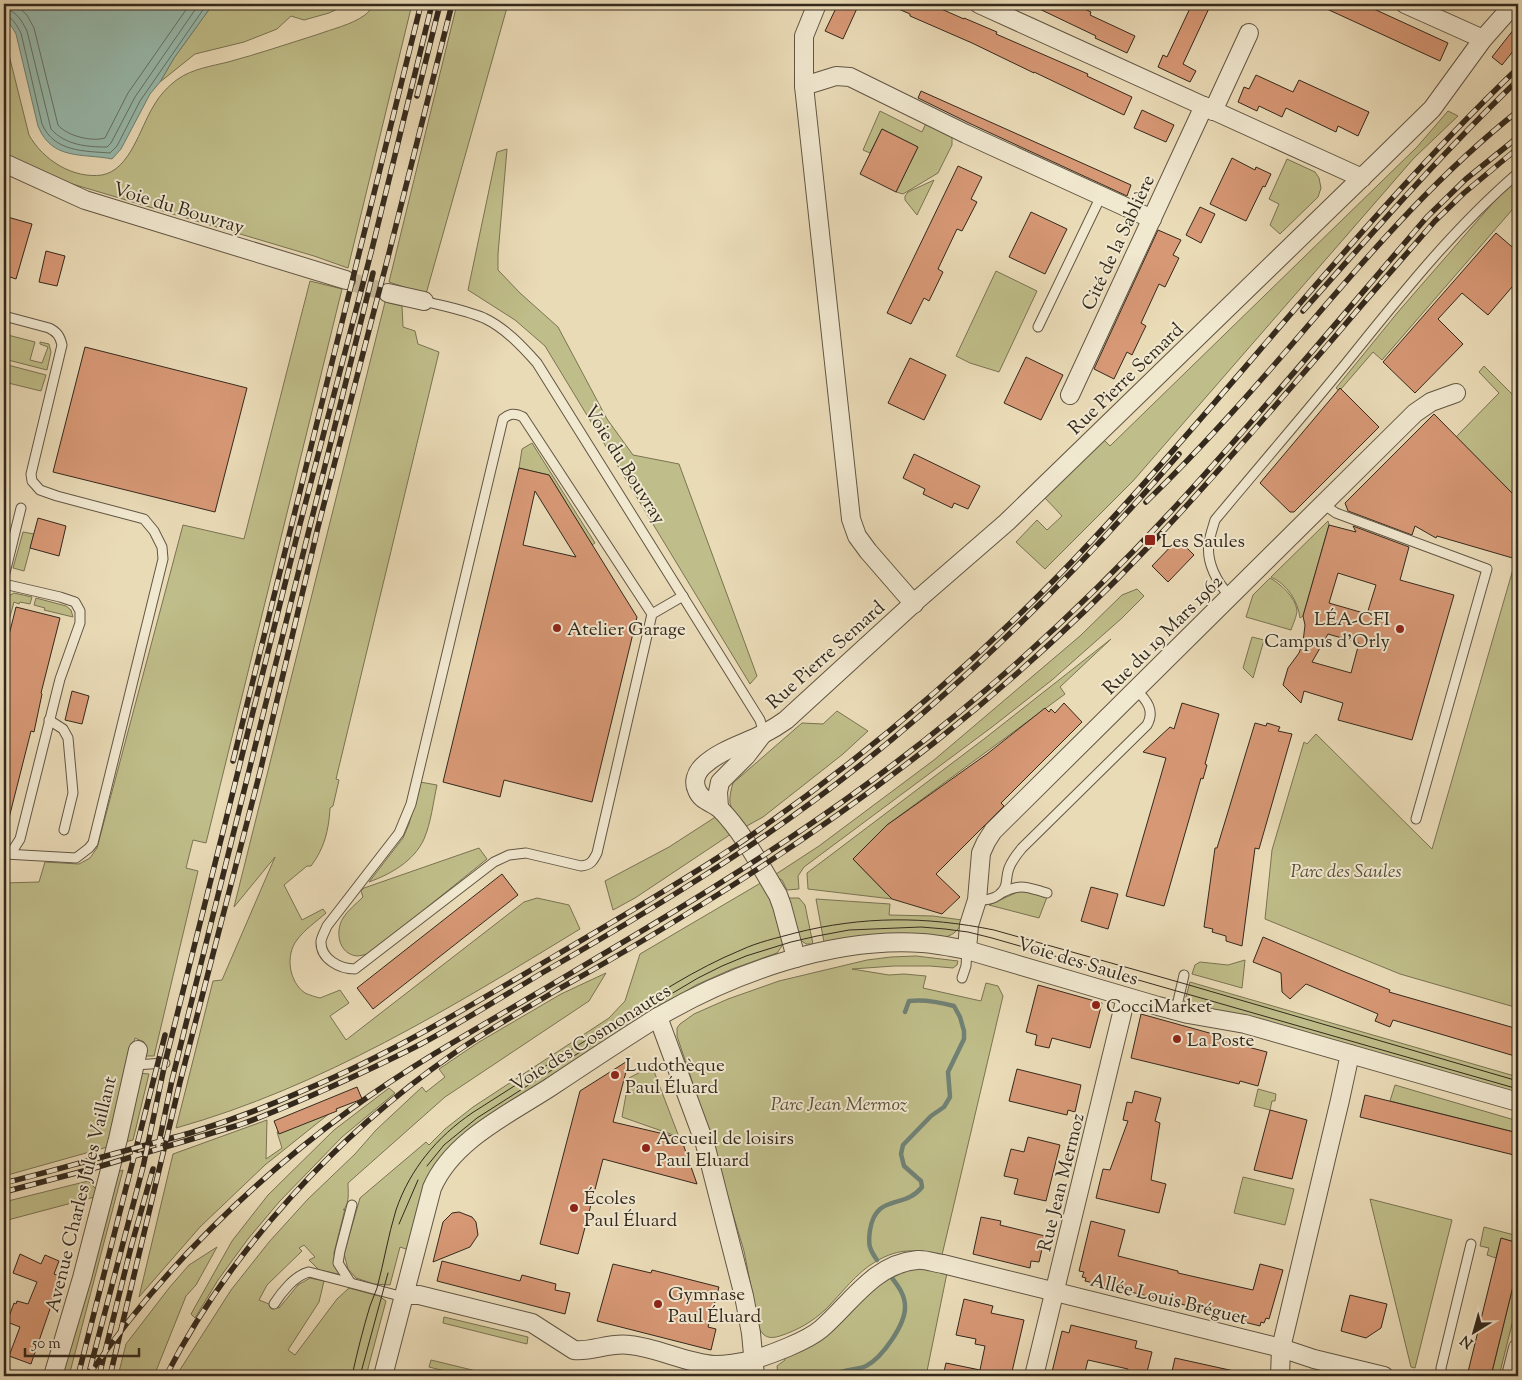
<svg xmlns="http://www.w3.org/2000/svg" width="1522" height="1380" viewBox="0 0 1522 1380" font-family="'Sorts Mill Goudy',serif">
<style>
.green{fill:#bfbd89;stroke:#7a7353}
.water{fill:#98bbae;stroke:#708174}
.lines{fill:none;stroke-linecap:round;stroke-linejoin:round}
.shore{stroke:#667266;stroke-width:1}
.stream{stroke:#708174;stroke-width:4.5}
.building{fill:#d79875;stroke:#34291d;fill-rule:evenodd}
.street-tunnel{stroke:#c6b798;stroke-width:18;stroke-dasharray:18 9;stroke-linecap:butt}
.lane-casing{stroke:#625644;stroke-width:11}
.street-casing{stroke:#625644;stroke-width:20}
.lane{stroke:#f1e8d0;stroke-width:9}
.street{stroke:#f1e8d0;stroke-width:18}
.tram{stroke:#34291d;stroke-width:1}
.rail-casing{stroke:#34291d;stroke-width:5.5}
.rail{stroke:#f1e8d0;stroke-width:4;stroke-dasharray:11;stroke-linecap:butt}
.poi-dot{fill:#8f2418;stroke:#f1e8d0;stroke-width:2}
.labels{text-anchor:middle;stroke-width:4;stroke-linejoin:round;paint-order:stroke}
.street-label{font-size:19px;fill:#34291d;stroke:#f1e8d0}
.poi-label{font-size:19px;fill:#34291d;stroke:#f1e8d0;text-anchor:start}
.park-label{font-size:19px;font-style:italic;fill:#574e38;stroke:#f1e8d0}
</style>
<rect width="100%" height="100%" fill="#eadbb7"/>
<filter id="stains"><feTurbulence type="fractalNoise" baseFrequency=".004" numOctaves="4"/><feColorMatrix values="0 0 0 0 .2 0 0 0 0 .09 0 0 0 0 .02 0 0 0 .5 -.17"/></filter>
<radialGradient id="worn" r=".72"><stop offset=".6" stop-color="#630" stop-opacity="0"/><stop offset="1" stop-color="#630" stop-opacity=".3"/></radialGradient>
<g class="green">
<polygon points="213,4 348,4 329,13 304,20 291,16 277,29 244,42 195,54 160,82 174,58"/>
<path d="M376,4H412L348,268L314,256L69,183L4,153V35L29,135C43,160 73,179 102,175C130,170 140,128 153,107C159,96 168,86 178,79C192,69 212,66 228,62C258,54 287,44 316,35C332,29 351,25 365,15C369,12 372,7 376,4Z"/>
<polygon points="457,4 508,4 426,294 389,282"/>
<polygon points="880,111 922,132 927,121 952,137 952,145 938,173 903,194 896,192 918,147 882,129 870,153 863,150"/>
<polygon points="1448,111 1458,116 1414,158 1133,481 1045,569 1016,542 1037,520 1047,530 1062,516 1045,498 1104,440 1110,446 1417,147"/>
<polygon points="507,149 498,254 498,270 520,293 558,327 607,419 633,455 679,464 757,676 750,684 545,346 515,320 468,290 497,152"/>
<polygon points="1287,159 1315,172 1319,178 1321,188 1318,197 1280,234 1270,225 1279,204 1269,199"/>
<polygon points="1518,179 1518,203 1382,360 1373,352 1341,389 1340,388 1338,390 1336,388 1398,312 1498,197"/>
<polygon points="934,180 917,215 905,200 905,196 908,192"/>
<polygon points="996,271 1037,291 999,372 970,363 956,356"/>
<polygon points="310,281 342,289 206,843 193,840 186,868 198,871 154,1056 143,1056 144,1042 135,1038 111,1146 4,1176 4,883 39,882 45,862 79,864 90,858 97,848 183,525 244,539"/>
<path d="M385,302L402,306L403,327L415,331L418,344L439,352L336,779L339,780L333,806L330,808C329,830 324,849 311,866H307L284,885L302,920L323,909L326,913C317,921 304,930 297,940C285,955 289,982 305,993C309,995 316,997 320,998L340,990L349,1003L330,1016L346,1040L524,902L537,898L569,905L580,929C452,1007 322,1087 176,1128L213,981L222,980L275,857L234,907Z"/>
<polygon points="4,334 35,342 30,360 42,363 48,347 40,344 40,342 49,344 51,352 47,370 4,359"/>
<polygon points="4,364 46,375 41,391 4,382"/>
<polygon points="1484,366 1518,400 1518,499 1456,437 1499,393 1479,372"/>
<polygon points="532,443 595,543 592,545 549,475 519,468 522,449"/>
<path d="M1328,521L1329,525L1303,616L1300,618C1298,601 1287,584 1271,577Z"/>
<polygon points="23,532 34,534 24,571 13,568"/>
<polygon points="1518,552 1518,1008 1400,974 1265,919 1272,850 1304,742 1307,744 1316,734 1432,849"/>
<path d="M1270,578C1281,584 1295,597 1297,610C1297,616 1293,624 1291,630L1246,617L1253,595Z"/>
<polygon points="1137,589 1144,596 1122,618 1052,680 992,727 804,867 798,876 799,889 787,890 782,880 773,876 819,846 934,760 1080,636 1122,595"/>
<polygon points="14,593 32,597 30,604 20,602 19,604 14,602 5,635 4,604 7,597"/>
<polygon points="36,598 66,606 71,610 73,617 44,610 45,608 34,605"/>
<polygon points="1252,637 1264,640 1253,678 1243,668"/>
<polygon points="1111,639 1060,687 1065,694 887,825 853,859 892,899 808,889 807,873 984,739"/>
<path d="M837,711L868,731L843,754L763,817L745,827C731,808 726,807 733,783L802,723L823,724Z"/>
<path d="M420,782L437,785C433,803 431,823 424,839C414,861 391,874 369,882L403,838L409,824Z"/>
<polygon points="717,816 731,834 635,898 613,910 605,881 669,847"/>
<path d="M479,848L487,859L369,954C366,954 360,956 357,956C338,954 335,931 343,918C348,910 356,904 363,897L361,891L364,888Z"/>
<polygon points="764,881 775,899 783,938 782,946 777,953 732,969 696,985 661,1006 471,1130 409,1250 400,1247 390,1285 374,1284 356,1278 348,1269 344,1254 360,1198 426,1142 429,1145 445,1129 473,1107 609,1018 625,1001 640,954"/>
<polygon points="1022,890 1047,897 1039,918 989,905"/>
<polygon points="784,898 799,898 805,905 813,944 806,944 796,937"/>
<path d="M816,899L890,904L889,915L933,916L962,920C960,929 954,935 945,937L855,938L824,942Z"/>
<path d="M916,956L958,961L957,965L953,968L930,966H894L852,969L889,975L904,974L926,976L923,988L981,1001L986,983L998,986L1003,996L942,1255C915,1250 900,1247 875,1262C856,1273 842,1293 826,1309C812,1322 798,1330 780,1336C770,1339 764,1338 759,1328L744,1251L703,1114L677,1036V1028L680,1024L694,1014L728,999L779,981L867,960L891,957Z"/>
<polygon points="1245,960 1242,988 1192,974 1195,965 1200,962 1228,965"/>
<path d="M606,973L589,1001L445,1097L348,1183C348,1191 350,1204 343,1210L345,1209L334,1253L335,1263L339,1273L338,1274L319,1270L309,1260L315,1257L304,1245L299,1248L302,1251L267,1285L259,1300L279,1308L298,1285L310,1278L324,1281L319,1302L288,1350L295,1355L337,1299L349,1288L379,1296L386,1301L366,1376H176L231,1290L269,1242L308,1199L355,1154L376,1130L422,1087L426,1092L445,1077L439,1069L479,1042L561,994Z"/>
<polygon points="1190,982 1518,1077 1518,1095 1184,1004"/>
<polygon points="652,1066 679,1137 622,1117 629,1078"/>
<polygon points="138,1073 149,1074 133,1140 121,1143"/>
<polygon points="1395,1085 1518,1121 1518,1133 1390,1101"/>
<polygon points="389,1088 395,1093 342,1137 279,1202 248,1239 218,1280 195,1318 191,1314 232,1241 268,1195 334,1130"/>
<polygon points="1258,1089 1276,1094 1275,1101 1272,1101 1270,1110 1254,1106"/>
<polygon points="330,1113 265,1165 200,1227 139,1297 173,1154 267,1120 266,1159 282,1148 277,1132"/>
<polygon points="123,1170 69,1376 58,1376 114,1173"/>
<polygon points="1243,1177 1294,1189 1285,1225 1234,1213"/>
<polygon points="88,1181 102,1195 4,1221 4,1202"/>
<polygon points="1370,1199 1452,1220 1415,1368 1411,1367"/>
<polygon points="1484,1227 1518,1236 1518,1243 1501,1239 1496,1258 1487,1255 1489,1248 1480,1246"/>
<polygon points="217,1247 196,1285 186,1296 154,1376 118,1376 126,1344 169,1288 189,1265"/>
<polygon points="1518,1266 1518,1300 1499,1376 1491,1376"/>
<polygon points="912,1267 947,1273 926,1376 778,1376 777,1366 785,1360 784,1354 874,1285"/>
<polygon points="444,1317 528,1337 527,1344 443,1323"/>
<polygon points="431,1360 497,1376 465,1376 429,1367"/>
</g>
<path class="water" d="M4,4H213L174,58L160,82L150,94L121,149L112,159C83,153 52,161 38,126L16,34L12,27L4,19Z"/>
<g class="lines">
<g class="shore">
<path d="M15,4L27,15L34,28L58,125C67,136 92,142 105,138L128,93L190,4"/>
<path d="M4,9C16,10 22,21 27,31L51,129C65,145 87,147 107,147L111,143L135,97L199,4"/>
<path d="M4,15C12,16 17,26 21,33L42,124C54,152 84,151 110,153L117,146L140,101L207,4"/>
</g>
<g class="stream">
<path d="M877,1260C869,1249 868,1244 870,1230C876,1193 904,1210 922,1187L921,1181L904,1166L901,1154L903,1145L931,1116L944,1107L950,1097L948,1072L964,1039V1031L960,1017L954,1006C939,1002 924,999 909,1001L905,1012"/>
<path d="M833,1376C843,1368 856,1371 866,1366C882,1358 906,1324 905,1306C905,1295 898,1286 892,1278"/>
</g>
</g>
<g class="building">
<polygon points="838,4 859,4 843,39 825,31"/>
<polygon points="887,4 930,4 964,19 964,18 997,32 996,34 1088,74 1087,76 1132,97 1124,115 1034,72 1034,73 972,43 910,16 910,14"/>
<polygon points="1029,4 1074,4 1091,12 1090,15 1135,36 1127,53 1095,38 1096,36"/>
<polygon points="1192,4 1211,4 1183,64 1196,71 1190,82 1158,67 1163,55 1167,57"/>
<polygon points="1316,4 1363,4 1448,43 1440,61"/>
<polygon points="1518,24 1518,45 1502,65 1492,57"/>
<polygon points="1256,75 1293,92 1299,80 1369,112 1358,136 1338,126 1336,132 1286,108 1282,117 1259,106 1257,111 1238,102 1244,87 1249,89"/>
<polygon points="921,91 1131,185 1127,196 971,124 918,98"/>
<polygon points="1142,110 1174,125 1166,142 1134,128"/>
<polygon points="882,129 918,147 896,192 860,174"/>
<polygon points="1232,158 1255,170 1256,167 1271,174 1265,187 1263,186 1246,221 1210,204"/>
<polygon points="958,166 982,177 971,199 977,202 962,231 957,229 938,269 943,272 929,301 924,298 911,324 887,313"/>
<polygon points="1200,207 1215,214 1201,243 1186,235"/>
<polygon points="1031,212 1067,229 1045,274 1009,257"/>
<polygon points="4,216 32,224 16,279 4,275"/>
<polygon points="1158,230 1181,240 1173,255 1179,258 1165,287 1159,284 1141,323 1146,326 1142,334 1132,355 1127,352 1114,379 1094,369"/>
<polygon points="1496,233 1518,252 1518,280 1488,315 1462,293 1438,319 1463,344 1415,393 1383,362"/>
<polygon points="46,251 65,256 57,286 39,282"/>
<polygon points="85,347 247,388 215,512 53,472"/>
<polygon points="1026,357 1063,375 1041,420 1004,403"/>
<polygon points="910,358 946,375 924,420 888,403"/>
<polygon points="1340,388 1379,427 1294,512 1290,512 1260,483"/>
<polygon points="1434,414 1518,499 1518,552 1516,559 1437,536 1436,538 1415,526 1412,535 1348,511 1345,503"/>
<polygon points="914,454 980,486 968,509 954,503 952,508 923,494 925,489 903,478"/>
<path d="M519,468L549,475L637,617L592,802L504,780L500,797L443,782ZM535,491L576,557L523,545Z"/>
<polygon points="38,518 66,526 59,556 30,548"/>
<path d="M1329,525L1356,532L1353,526L1409,547L1400,580L1454,595L1412,740L1338,720L1343,703L1304,691L1301,703L1283,685L1288,668L1299,653L1303,642L1305,625L1303,616ZM1338,573L1376,585L1367,614L1329,603ZM1328,634L1359,643L1351,673L1312,662Z"/>
<polygon points="1178,539 1194,555 1168,582 1152,566"/>
<polygon points="16,607 60,618 41,693 42,694 34,732 31,731 8,822 4,822 4,655"/>
<polygon points="72,691 89,696 82,724 65,720"/>
<polygon points="1064,703 1082,722 1001,803 1004,806 936,874 960,897 942,914 892,899 853,859 887,825 987,754 1045,708 1049,712 1051,709 1055,713"/>
<polygon points="1182,703 1219,714 1205,764 1207,765 1203,779 1201,778 1164,906 1126,896 1166,758 1143,752 1170,727 1174,729"/>
<polygon points="1255,723 1266,726 1267,723 1280,727 1278,731 1292,734 1259,849 1255,848 1242,946 1226,941 1226,936 1212,932 1213,929 1204,927 1215,848 1217,848"/>
<polygon points="502,874 518,895 373,1009 357,988"/>
<polygon points="1091,887 1118,894 1108,929 1081,921"/>
<polygon points="1263,937 1345,972 1390,990 1389,992 1518,1029 1518,1057 1393,1020 1390,1027 1375,1021 1378,1014 1306,984 1290,999 1282,992 1281,973 1253,962"/>
<polygon points="1038,985 1102,1003 1090,1048 1052,1038 1049,1048 1035,1045 1037,1035 1026,1032"/>
<polygon points="1141,1014 1249,1044 1248,1047 1267,1052 1258,1086 1240,1081 1239,1084 1131,1058"/>
<polygon points="629,1060 613,1122 681,1138 697,1184 603,1159 578,1254 540,1244 580,1091"/>
<polygon points="1017,1069 1081,1085 1075,1112 1068,1110 1067,1115 1009,1101"/>
<polygon points="357,1087 362,1099 336,1109 337,1111 279,1134 274,1121"/>
<polygon points="1135,1091 1161,1098 1155,1121 1160,1123 1151,1180 1166,1184 1159,1213 1096,1198 1103,1169 1110,1170 1128,1121 1123,1120 1127,1102 1132,1103"/>
<polygon points="1365,1095 1518,1133 1518,1156 1360,1117"/>
<polygon points="1270,1110 1307,1120 1292,1179 1254,1170"/>
<polygon points="1028,1137 1060,1145 1046,1201 1014,1194 1018,1179 1004,1176 1011,1149 1024,1152"/>
<polygon points="459,1212 472,1217 476,1222 478,1235 470,1247 433,1262 443,1222 452,1213"/>
<polygon points="981,1217 1001,1221 1000,1225 1045,1236 1039,1262 1031,1261 1030,1268 973,1254"/>
<polygon points="1091,1221 1125,1230 1118,1256 1178,1271 1178,1273 1253,1290 1260,1264 1283,1270 1269,1319 1266,1318 1264,1323 1261,1322 1260,1326 1189,1308 1189,1306 1085,1281 1086,1278 1082,1277 1084,1272 1079,1271"/>
<polygon points="1501,1238 1518,1243 1518,1266 1491,1376 1467,1376"/>
<polygon points="20,1254 41,1264 45,1255 59,1261 54,1274 61,1277 31,1364 9,1356 20,1327 7,1322 14,1303 16,1304 17,1301 28,1304 37,1282 13,1273"/>
<polygon points="442,1261 520,1281 522,1275 556,1284 555,1290 570,1293 565,1314 437,1281"/>
<polygon points="613,1264 651,1273 652,1270 719,1287 708,1327 716,1329 711,1350 597,1321"/>
<polygon points="1350,1295 1387,1304 1381,1328 1366,1338 1341,1331"/>
<polygon points="964,1299 993,1306 991,1313 1024,1320 1011,1376 943,1376 946,1363 980,1370 985,1346 975,1344 976,1339 956,1335"/>
<polygon points="1071,1325 1137,1341 1135,1348 1152,1352 1146,1376 1126,1376 1128,1369 1088,1360 1084,1376 1051,1376 1062,1331 1069,1333"/>
<polygon points="1175,1358 1234,1371 1233,1376 1171,1376"/>
</g>
<g class="lines">
<polyline class="street-tunnel" points="346,280 388,293"/>
<g class="lane-casing">
<g id="lane">
<path d="M424,301C443,306 465,310 484,318C505,328 522,346 537,363L760,720L764,734"/>
<path d="M4,316L49,328C57,332 60,336 62,345L31,474L32,481L40,490L57,496L144,519L154,531L162,547L163,559L93,843L89,848L76,858L5,854"/>
<polyline points="1038,327 1101,196"/>
<polyline points="1323,504 1336,513 1487,569 1416,819"/>
<polyline points="4,577 21,508"/>
<polyline points="4,584 60,597 75,602 80,611 80,623 60,679 20,839 13,850 4,854"/>
<path d="M1230,596C1217,583 1206,562 1209,543C1210,535 1213,527 1215,520C1259,467 1304,415 1347,362C1401,295 1453,229 1518,173"/>
<path d="M652,614L523,417C515,413 510,413 503,419L411,804L399,833L327,926C325,931 322,936 321,941C320,959 340,969 355,969L494,862L509,855L526,853L581,866C591,865 593,861 597,853L652,614L683,596"/>
<polyline points="49,720 63,729 68,738 73,793 64,830"/>
<path d="M1001,893C1022,883 1026,887 1047,893"/>
<path d="M977,900C989,901 1003,897 1006,884C1007,878 1007,873 1009,868C1012,860 1017,854 1022,848L1147,725C1155,711 1147,700 1136,690"/>
<polyline points="962,978 966,966 967,950"/>
<polyline points="1176,1010 1184,975"/>
<polyline points="135,1065 165,1063"/>
<polyline points="350,1282 338,1263 340,1251 352,1205"/>
<path d="M274,1304C281,1293 295,1275 309,1272L396,1295H404"/>
<polyline points="1442,1376 1441,1368 1471,1244"/>
</g>
</g>
<g class="street-casing">
<g id="street">
<polyline points="817,4 804,36 804,86 851,519 857,536 868,551 914,604"/>
<polyline points="979,4 1362,178"/>
<polyline points="1405,4 1483,39"/>
<polyline points="804,86 836,76 850,77 966,134 1152,219"/>
<polyline points="1213,111 1249,33"/>
<polyline points="4,163 85,200 346,280"/>
<polyline points="388,293 424,301"/>
<polyline points="1070,395 1204,106"/>
<polyline points="719,808 718,792 720,782 746,756 762,735"/>
<polyline points="967,950 969,925 977,900 981,853 986,842 993,831 1415,413 1431,402 1456,393"/>
<path d="M796,958L782,906L778,895C761,867 743,832 720,809C712,802 701,801 697,790C693,782 696,773 703,766C720,750 743,744 763,734C771,730 779,725 786,720L916,601L1007,522L1382,158L1432,109L1483,39L1514,4"/>
<polyline points="658,1017 705,1144 744,1296 751,1333 755,1376"/>
<path d="M404,1295H419L532,1323L574,1350C593,1352 609,1342 630,1345C658,1348 686,1363 714,1365C727,1365 740,1363 752,1360C770,1355 807,1341 821,1329C851,1303 874,1264 917,1260C925,1259 935,1263 943,1264L1281,1348L1314,1359L1384,1376"/>
<polyline points="53,1376 82,1278 118,1139 138,1050"/>
<path d="M383,1376L432,1188C452,1141 507,1115 549,1088C585,1064 621,1040 658,1017C733,973 833,937 922,943C937,944 952,947 967,950L1158,1006L1188,1014L1245,1024L1518,1102"/>
<polyline points="1034,1376 1126,997"/>
<polyline points="1280,1376 1281,1348 1340,1100 1350,1054"/>
<polyline points="1511,1376 1518,1348"/>
</g>
</g>
<use href="#lane" class="lane"/>
<use href="#street" class="street"/>
<g class="tram">
<polyline points="427,1166 444,1145 477,1118 666,997 698,978 722,966 746,956 791,942 817,936 849,930 921,927 945,929 968,932 992,938 1518,1089"/>
<polyline points="399,1224 418,1180"/>
<path d="M352,1376C357,1353 363,1329 370,1306C372,1300 375,1294 377,1288C384,1262 388,1236 396,1210C410,1169 437,1137 472,1113C519,1083 566,1053 613,1023C654,996 695,969 741,950C758,942 777,938 795,933C863,916 925,916 994,930L1182,983L1518,1081"/>
<polyline points="360,1376 388,1273"/>
</g>
<g class="rail-casing">
<g id="rail">
<polyline points="417,96 440,4"/>
<path d="M1303,311C1373,232 1442,153 1518,80"/>
<path d="M1146,502C1205,445 1259,383 1312,321C1376,246 1441,172 1518,111"/>
<polyline points="233,761 421,4"/>
<polyline points="158,1147 172,1080 373,273"/>
<path d="M4,1183C38,1175 72,1165 106,1156C134,1148 162,1141 190,1133C229,1121 269,1106 307,1089C393,1053 473,1004 553,957C614,921 675,886 734,847C851,768 960,676 1059,575C1218,411 1353,226 1518,68"/>
<path d="M4,1192L91,1169L239,1125C265,1116 290,1105 315,1094C351,1078 386,1062 421,1044C462,1022 502,997 542,973C610,934 677,894 742,851C907,742 1050,603 1179,454"/>
<polyline points="90,1369 143,1167 165,1063 300,524 372,249 432,4"/>
<polyline points="78,1376 165,1035"/>
<path d="M88,1376C159,1273 250,1183 351,1109C409,1067 472,1031 534,995C647,928 761,862 867,784C983,699 1090,601 1186,495C1269,404 1347,310 1427,217L1466,179L1518,137"/>
<polyline points="99,1376 131,1247 153,1169"/>
<polyline points="110,1376 180,1082 260,772 318,527 388,257 452,4"/>
<path d="M166,1376C230,1250 338,1134 453,1054C486,1031 522,1011 557,990C600,966 643,941 685,915C772,862 855,805 935,742C1012,681 1086,613 1153,542C1217,474 1278,403 1338,333C1370,295 1403,258 1435,221L1464,193L1518,148"/>
</g>
</g>
<use href="#rail" class="rail"/>
</g>
<g class="poi-dot">
<rect x="1144" y="534" width="12" height="12" rx="2.5"/>
<circle cx="557" cy="628" r="5"/>
<circle cx="1400" cy="629" r="5"/>
<circle cx="1096" cy="1005" r="5"/>
<circle cx="1177" cy="1039" r="5"/>
<circle cx="615" cy="1075" r="5"/>
<circle cx="646" cy="1148" r="5"/>
<circle cx="574" cy="1208" r="5"/>
<circle cx="658" cy="1304" r="5"/>
</g>
<g class="labels">
<g class="street-label">
<text transform="translate(179 207) rotate(17)" y="7">Voie du Bouvray</text>
<text transform="translate(1117 242) rotate(-65)" y="7">Cité de la Sablière</text>
<text transform="translate(1125 378) rotate(-44)" y="7">Rue Pierre Semard</text>
<text transform="translate(626 464) rotate(58)" y="7">Voie du Bouvray</text>
<text transform="translate(1162 634) rotate(-45)" y="7">Rue du 19 Mars 1962</text>
<text transform="translate(825 654) rotate(-42)" y="7">Rue Pierre Semard</text>
<text transform="translate(1078 960) rotate(17)" y="7">Voie des Saules</text>
<text transform="translate(590 1037) rotate(-32)" y="7">Voie des Cosmonautes</text>
<text transform="translate(1060 1182) rotate(-76)" y="7">Rue Jean Mermoz</text>
<text transform="translate(80 1194) rotate(-76)" y="7">Avenue Charles Jules Vaillant</text>
<text transform="translate(1169 1298) rotate(14)" y="7">Allée Louis Bréguet</text>
</g>
<g class="poi-label">
<text x="1161" y="547">Les Saules</text>
<text x="1390" y="625" text-anchor="end">LÉA-CFI<tspan x="1390" dy="22">Campus d'Orly</tspan></text>
<text x="567" y="635">Atelier Garage</text>
<text x="1106" y="1012">CocciMarket</text>
<text x="1187" y="1046">La Poste</text>
<text x="625" y="1071">Ludothèque<tspan x="625" dy="22">Paul Éluard</tspan></text>
<text x="656" y="1144">Accueil de loisirs<tspan x="656" dy="22">Paul Eluard</tspan></text>
<text x="584" y="1204">Écoles<tspan x="584" dy="22">Paul Éluard</tspan></text>
<text x="668" y="1300">Gymnase<tspan x="668" dy="22">Paul Éluard</tspan></text>
</g>
<g class="park-label">
<text x="1346" y="877">Parc des Saules</text>
<text x="839" y="1110">Parc Jean Mermoz</text>
</g>
</g>
<rect width="1522" height="1380" fill="none" stroke="#eadbb7" stroke-width="20"/>
<rect x="5" y="5" width="1512" height="1370" fill="none" stroke="#34291d" stroke-width="2.5"/>
<rect x="10" y="10" width="1502" height="1360" fill="none" stroke="#34291d"/>
<g transform="translate(1474 1332) rotate(217)" stroke="#f1e8d0" stroke-width="4" paint-order="stroke">
<path d="M0-4L9 19L0 12L-9 19Z" fill="#34291d"/>
<text y="-8" font-size="14" font-weight="bold" text-anchor="middle" fill="#34291d">N</text>
</g>
<path d="M25 1348v8h114v-8" fill="none" stroke="#34291d" stroke-width="2.5"/>
<text x="32" y="1348" font-size="15" fill="#34291d" stroke="#f1e8d0" stroke-width="4" paint-order="stroke">50 m</text>
<rect width="100%" height="100%" filter="url(#stains)"/>
<rect width="100%" height="100%" fill="url(#worn)"/>
</svg>
